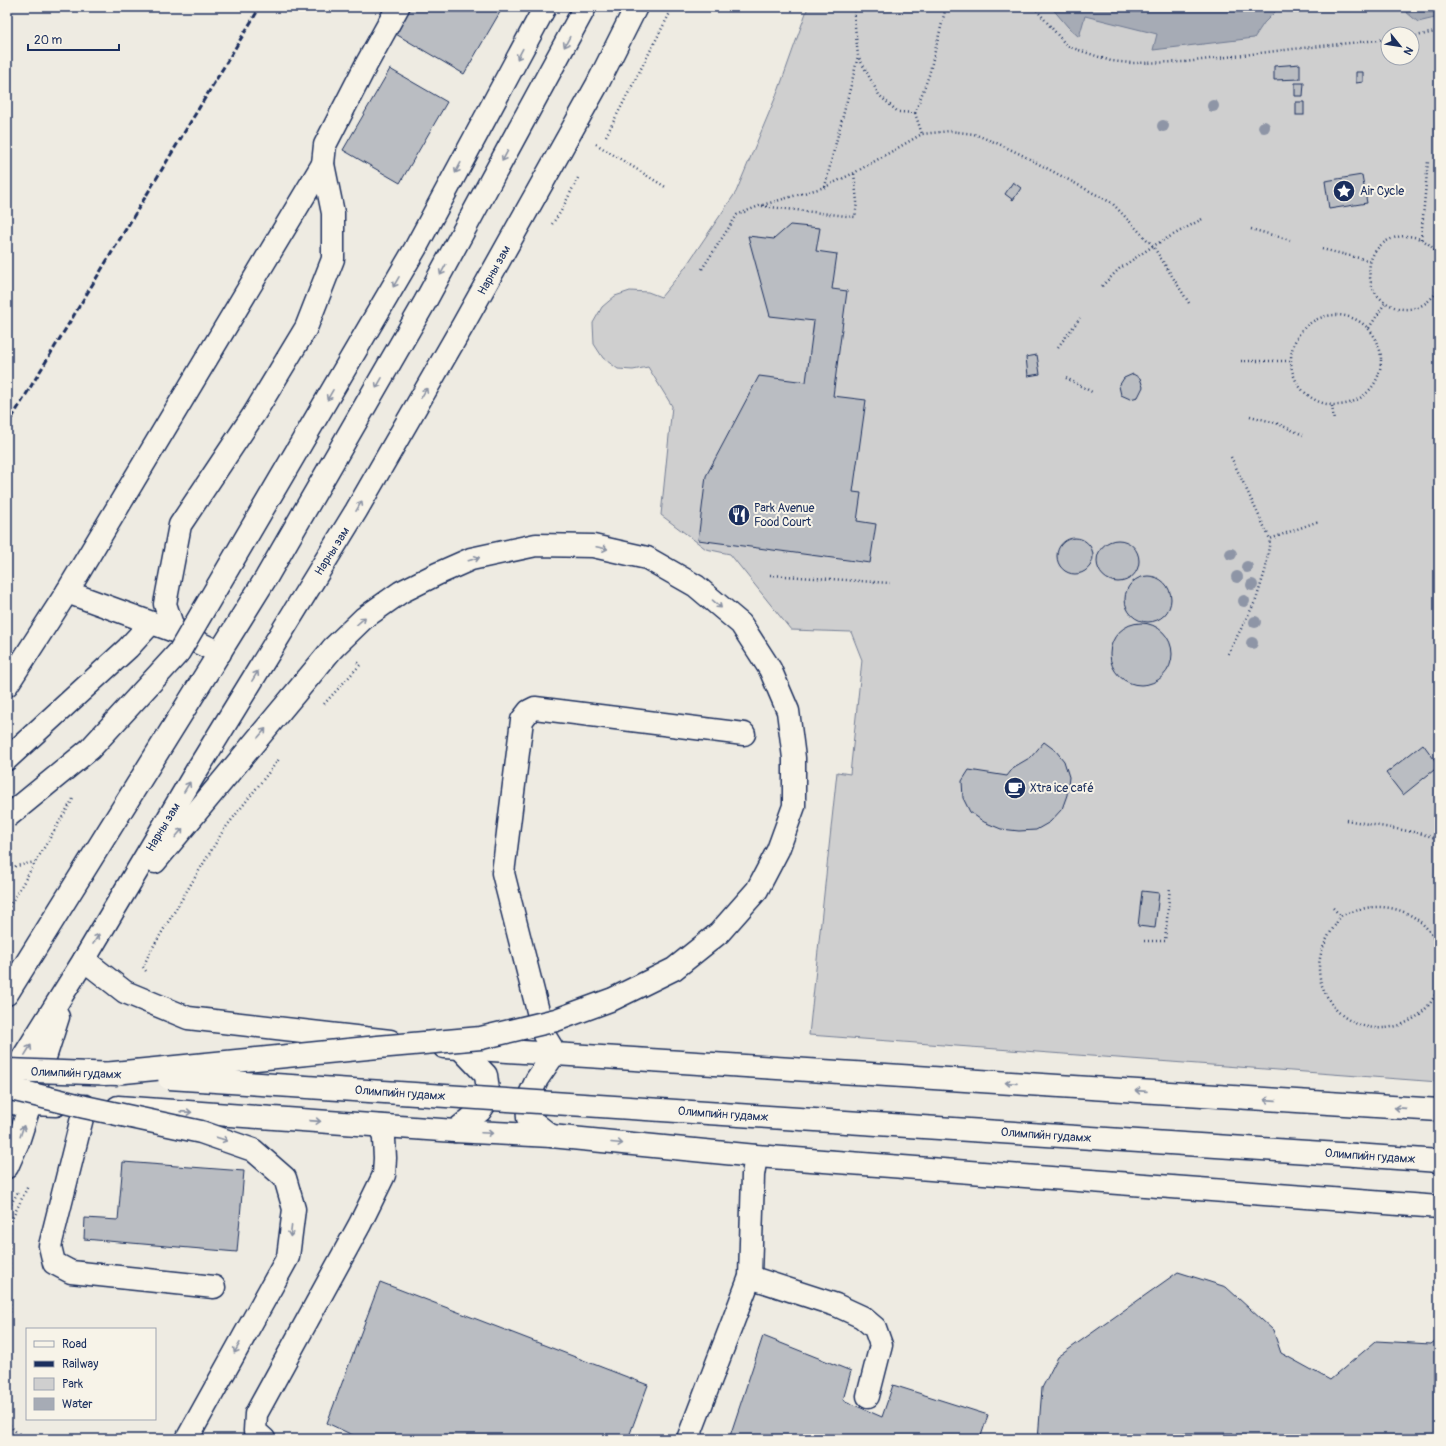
<svg xmlns="http://www.w3.org/2000/svg" width="1446" height="1446" viewBox="0 0 1446 1446" font-family="Pangolin,sans-serif">
<style>
.green{fill:#cfcfcf;stroke:#757f96;fill-rule:evenodd}
.water{fill:#a6abb5;stroke:#6e7992}
.building{fill:#babdc2;stroke:#1b2f5e}
.lines{fill:none;stroke-linecap:round;stroke-linejoin:round}
.minor-casing{stroke:#1b2f5e;stroke-width:25}
.major-casing{stroke:#1b2f5e;stroke-width:25}
.path{stroke:#1b2f5e;stroke-width:2.5;stroke-dasharray:1 3;stroke-linecap:butt}
.minor{stroke:#f7f3e8;stroke-width:22}
.major{stroke:#f7f3e8;stroke-width:22}
.rail{stroke:#1b2f5e;stroke-width:3;stroke-dasharray:6 3;stroke-linecap:butt}
.major-bridge-casing{stroke:#1b2f5e;stroke-width:25;stroke-linecap:butt}
.major-bridge{stroke:#f7f3e8;stroke-width:22}
.tree{fill:#8e95a6}
.oneway{stroke:#8991a3}
.labels{text-anchor:middle;stroke-width:4;stroke-linejoin:round;paint-order:stroke}
.poi-label{font-size:12px;fill:#1b2f5e;stroke:#f7f3e8;text-anchor:start}
.street-label{font-size:12px;fill:#1b2f5e;stroke:#f7f3e8}
</style>
<rect width="100%" height="100%" fill="#eeebe2"/>
<filter id="ink" filterUnits="userSpaceOnUse"><feTurbulence type="fractalNoise" baseFrequency=".025" numOctaves="2"/><feDisplacementMap in="SourceGraphic" scale="8" xChannelSelector="R" yChannelSelector="G"/><feConvolveMatrix kernelMatrix="1 2 1 2 8 2 1 2 1" color-interpolation-filters="sRGB"/></filter>
<g filter="url(#ink)">
<path class="green" d="M808,7H1439V1082L809,1035L837,772L850,774L862,660L851,632L791,630L730,554L706,549L661,515L672,406L648,367L633,370L618,369L603,358L594,344L593,323L602,307L615,296L630,291L648,292L661,297L684,269L736,192L779,89ZM1388,34H1412V58H1388Z"/>
<g class="water">
<polygon points="1051,7 1280,7 1264,23 1254,38 1153,50 1157,34 1085,16 1079,37 1068,27"/>
<polygon points="1400,7 1439,7 1439,17 1418,22"/>
</g>
<g class="building">
<polygon points="409,7 503,7 464,74 394,33"/>
<polygon points="1300,64 1300,79 1274,80 1274,66"/>
<polygon points="390,69 447,102 400,183 343,150"/>
<polygon points="1356,72 1363,72 1363,82 1356,83"/>
<polygon points="1295,83 1304,83 1303,96 1295,96"/>
<rect x="1296" y="102" width="8" height="13"/>
<polygon points="1362,175 1367,203 1329,209 1325,181"/>
<polygon points="1013,182 1021,188 1013,200 1005,194"/>
<polygon points="790,225 820,228 816,251 837,254 832,289 847,291 833,396 866,400 853,492 861,493 857,521 876,524 870,563 698,540 706,476 759,376 806,382 814,321 770,316 748,236 774,239"/>
<polygon points="1037,355 1040,374 1028,376 1026,357"/>
<polygon points="1133,374 1140,378 1143,387 1138,397 1130,399 1121,395 1119,386 1124,378"/>
<circle cx="1075" cy="556" r="18"/>
<circle cx="1118" cy="561" r="21"/>
<circle cx="1148" cy="599" r="23"/>
<circle cx="1141" cy="654" r="31"/>
<polygon points="1044,742 1056,751 1064,761 1069,777 1067,795 1062,809 1050,822 1036,830 1019,831 1001,829 984,822 970,812 963,798 962,781 969,770 1007,776 1014,767 1031,757"/>
<polygon points="1423,744 1439,766 1403,795 1386,773"/>
<polygon points="1142,891 1159,893 1155,928 1138,926"/>
<polygon points="123,1162 244,1171 237,1252 84,1239 85,1218 118,1220"/>
<polygon points="1178,1272 1226,1287 1273,1330 1281,1353 1330,1380 1376,1341 1431,1344 1439,1338 1439,1439 1232,1439 1233,1433 1184,1433 1173,1439 1038,1439 1042,1388 1058,1357"/>
<polygon points="380,1282 648,1385 628,1439 361,1439 327,1423"/>
<polygon points="763,1336 851,1371 843,1400 882,1417 893,1385 988,1415 980,1439 817,1439 807,1435 806,1439 729,1439"/>
</g>
<g class="lines">
<g class="minor-casing">
<g id="minor">
<polyline points="67,592 174,631 220,653"/>
<polyline points="174,631 165,604 180,525 254,414 306,328 333,259 333,213 323,164 325,145 366,65 398,7"/>
<polyline points="7,685 67,592 323,164"/>
<polyline points="7,759 128,648 151,623"/>
<polyline points="555,1053 544,1035 503,873 522,720 529,711 535,708 744,734"/>
<polyline points="85,1106 50,1246 54,1263 71,1272 214,1287"/>
<polyline points="750,1277 836,1305 862,1317 875,1328 881,1345 868,1396"/>
<polyline points="264,1439 255,1431 256,1414 360,1224 384,1175 385,1158 384,1139 382,1126"/>
<polyline points="688,1439 750,1277 753,1175 756,1156"/>
</g>
</g>
<g class="major-casing">
<g id="major">
<polyline points="155,862 333,648"/>
<polyline points="84,960 125,992 188,1018 390,1041"/>
<polyline points="7,994 266,578 425,302 585,7"/>
<polyline points="444,1047 1439,1110"/>
<polyline points="7,1083 84,960 197,770 356,511 463,325 597,85 636,7"/>
<polyline points="7,1103 56,1105"/>
<polyline points="118,1107 455,1131 551,1136 756,1156 1439,1207"/>
<polyline points="455,1131 480,1111 489,1098 486,1075 461,1049"/>
<polyline points="551,1136 528,1118 527,1101 537,1079 555,1053"/>
<polyline points="1355,1155 1439,1161"/>
<polyline points="7,1167 18,1142 58,1017"/>
</g>
</g>
<g class="path">
<polyline points="855,7 854,16 858,56 879,95 898,112 915,113 929,75 946,7"/>
<polyline points="1034,7 1067,46 1111,61 1131,63 1185,62 1293,49 1388,39"/>
<polyline points="1412,37 1439,31"/>
<polyline points="915,113 922,134"/>
<polyline points="606,136 673,7"/>
<polyline points="596,144 667,188"/>
<path d="M825,187C835,143 848,100 858,56"/>
<polyline points="762,206 855,217 857,202 854,173"/>
<polyline points="552,224 560,213 579,176"/>
<polyline points="1251,229 1290,240"/>
<polyline points="1421,239 1428,161"/>
<polyline points="1322,249 1371,261"/>
<path d="M1439,257C1419,219 1363,237 1370,277C1371,286 1374,293 1381,299C1388,305 1398,310 1409,309C1422,308 1434,299 1439,287"/>
<polyline points="702,269 737,215 759,206 825,187 854,173 922,134 950,131 974,134 999,144 1020,154 1112,203 1153,246 1189,303"/>
<polyline points="1102,286 1119,269 1153,246 1204,218"/>
<circle cx="1336" cy="360" r="45"/>
<polyline points="1369,328 1385,303"/>
<polyline points="1058,347 1080,318"/>
<polyline points="1241,361 1290,361"/>
<polyline points="1066,378 1092,392"/>
<polyline points="1332,406 1334,421"/>
<polyline points="1250,416 1276,423 1303,435"/>
<polyline points="1231,457 1270,539 1319,521"/>
<polyline points="770,575 890,583"/>
<polyline points="1228,654 1256,600 1266,568 1270,539"/>
<polyline points="324,704 360,665 357,662"/>
<polyline points="1346,820 1419,833 1439,839"/>
<polyline points="7,868 35,862"/>
<polyline points="1333,908 1341,916"/>
<polyline points="7,910 73,799"/>
<polyline points="1434,939 1439,937"/>
<polyline points="1144,941 1165,941 1170,887"/>
<path d="M1439,953C1438,948 1437,943 1434,939C1420,912 1386,901 1358,910C1353,912 1345,913 1341,916C1339,918 1337,922 1336,924C1327,937 1319,952 1319,968C1319,980 1323,990 1329,1000C1352,1039 1412,1037 1434,997C1436,992 1437,987 1439,982"/>
<polyline points="146,971 143,967 150,952 223,831 280,758"/>
<polyline points="7,1211 18,1192"/>
<polyline points="7,1315 10,1313 9,1225 28,1186"/>
<polyline points="7,1422 15,1431 27,1439"/>
<polyline points="7,1438 8,1439"/>
</g>
<use href="#minor" class="minor"/>
<use href="#major" class="major"/>
<polyline class="rail" points="7,426 260,7"/>
<g class="major-bridge-casing">
<g id="major-bridge">
<polyline points="7,817 90,749 179,652 415,249 545,7"/>
<polyline points="7,1070 118,1074"/>
<polyline points="104,1074 378,1047 481,1038 556,1020 613,999 674,969 719,933 757,890 778,850 794,806 794,758 788,711 770,669 741,624 696,586 647,558 593,546 536,545 471,559 437,574 401,592 364,618 333,648"/>
<polyline points="169,1078 1355,1155"/>
<polyline points="7,1088 85,1107 201,1132 253,1150 285,1178 294,1209 288,1257 187,1439"/>
</g>
</g>
<use href="#major-bridge" class="major-bridge"/>
</g>
<g class="tree">
<circle cx="1213" cy="106" r="6"/>
<circle cx="1163" cy="126" r="6"/>
<circle cx="1264" cy="127" r="6"/>
<circle cx="1231" cy="554" r="6"/>
<circle cx="1247" cy="567" r="6"/>
<circle cx="1237" cy="577" r="6"/>
<circle cx="1252" cy="585" r="6"/>
<circle cx="1244" cy="601" r="6"/>
<circle cx="1255" cy="622" r="6"/>
<circle cx="1252" cy="643" r="6"/>
</g>
<defs><path id="oneway-shaft" d="M-6 0H5M1.5-3L5.5 0L1.5 3" fill="none" stroke-width="1.6" stroke-linecap="round" stroke-linejoin="round"/></defs>
<g class="oneway">
<use href="#oneway-shaft" transform="translate(567 42) rotate(118)"/>
<use href="#oneway-shaft" transform="translate(520 54) rotate(118)"/>
<use href="#oneway-shaft" transform="translate(505 156) rotate(118)"/>
<use href="#oneway-shaft" transform="translate(458 168) rotate(118)"/>
<use href="#oneway-shaft" transform="translate(443 270) rotate(118)"/>
<use href="#oneway-shaft" transform="translate(396 282) rotate(120)"/>
<use href="#oneway-shaft" transform="translate(379 383) rotate(120)"/>
<use href="#oneway-shaft" transform="translate(424 393) rotate(-60)"/>
<use href="#oneway-shaft" transform="translate(330 395) rotate(120)"/>
<use href="#oneway-shaft" transform="translate(359 506) rotate(-60)"/>
<use href="#oneway-shaft" transform="translate(602 548) rotate(12)"/>
<use href="#oneway-shaft" transform="translate(474 559) rotate(-16)"/>
<use href="#oneway-shaft" transform="translate(717 604) rotate(41)"/>
<use href="#oneway-shaft" transform="translate(361 621) rotate(-42)"/>
<use href="#oneway-shaft" transform="translate(255 676) rotate(-58)"/>
<use href="#oneway-shaft" transform="translate(262 733) rotate(-50)"/>
<use href="#oneway-shaft" transform="translate(187 787) rotate(-59)"/>
<use href="#oneway-shaft" transform="translate(179 833) rotate(-50)"/>
<use href="#oneway-shaft" transform="translate(96 939) rotate(-60)"/>
<use href="#oneway-shaft" transform="translate(28 1050) rotate(-58)"/>
<use href="#oneway-shaft" transform="translate(1011 1083) rotate(-176)"/>
<use href="#oneway-shaft" transform="translate(1141 1091) rotate(-176)"/>
<use href="#oneway-shaft" transform="translate(1270 1100) rotate(-176)"/>
<use href="#oneway-shaft" transform="translate(1400 1108) rotate(-176)"/>
<use href="#oneway-shaft" transform="translate(186 1112) rotate(4)"/>
<use href="#oneway-shaft" transform="translate(315 1121) rotate(4)"/>
<use href="#oneway-shaft" transform="translate(22 1131) rotate(-72)"/>
<use href="#oneway-shaft" transform="translate(487 1133) rotate(3)"/>
<use href="#oneway-shaft" transform="translate(222 1139) rotate(18)"/>
<use href="#oneway-shaft" transform="translate(617 1143) rotate(5)"/>
<use href="#oneway-shaft" transform="translate(291 1231) rotate(97)"/>
<use href="#oneway-shaft" transform="translate(237 1348) rotate(119)"/>
</g>
</g>
<defs>
<g id="sight-disc" transform="scale(1.15)"><circle r="9.5" fill="#1b2f5e" stroke="#f7f3e8"/><path d="M0-6L1.8-2.2L6-1.7L2.9 1.2L3.7 5.4L0 3.3L-3.7 5.4L-2.9 1.2L-6-1.7L-1.8-2.2Z" fill="#fff"/></g>
<g id="restaurant-disc" transform="scale(1.15)"><circle r="9.5" fill="#1b2f5e" stroke="#f7f3e8"/><path d="M-5-6h1v4h1v-4h1v4h1v-4h1v5L-1.5 .5V6h-2V.5L-5-1ZM5-6V6H3V1.5H1.5Q1.5-4 5-6Z" fill="#fff"/></g>
<g id="cafe-disc" transform="scale(1.15)"><circle r="9.5" fill="#1b2f5e" stroke="#f7f3e8"/><path d="M-5.5-4.5H6V0H3Q3 3.5 0 3.5H-2.5Q-5.5 3.5-5.5 0ZM3-3.2v2h1.7v-2ZM-6 4.5H4V6H-6Z" fill="#fff"/></g>
</defs>
<g fill-rule="evenodd">
<use href="#sight-disc" x="1344" y="191"/>
<use href="#restaurant-disc" x="739" y="515"/>
<use href="#cafe-disc" x="1015" y="788"/>
</g>
<g class="labels">
<g class="poi-label">
<text x="1360" y="195">Air Cycle</text>
<text x="754" y="512">Park Avenue<tspan x="754" dy="14">Food Court</tspan></text>
<text x="1030" y="792">Xtra ice café</text>
</g>
<g class="street-label">
<text transform="translate(494 270) rotate(-61)" y="4">Нарны зам</text>
<text transform="translate(332 551) rotate(-58)" y="4">Нарны зам</text>
<text transform="translate(163 827) rotate(-59)" y="4">Нарны зам</text>
<text transform="translate(76 1073) rotate(2)" y="4">Олимпийн гудамж</text>
<text transform="translate(400 1093) rotate(4)" y="4">Олимпийн гудамж</text>
<text transform="translate(723 1114) rotate(4)" y="4">Олимпийн гудамж</text>
<text transform="translate(1046 1135) rotate(4)" y="4">Олимпийн гудамж</text>
<text transform="translate(1370 1156) rotate(4)" y="4">Олимпийн гудамж</text>
</g>
</g>
<rect width="1446" height="1446" fill="none" stroke="#f7f3e8" stroke-width="24"/>
<rect x="12" y="12" width="1422" height="1422" fill="none" stroke="#1b2f5e" stroke-width="1.5" filter="url(#ink)"/>
<rect x="26" y="1328" width="130" height="92" fill="#f7f3e8" stroke="#9fa5b1"/>
<rect x="34" y="1341" width="20" height="6" fill="#f7f3e8" stroke="#9fa5b1"/>
<text x="62" y="1348" font-size="12" fill="#1b2f5e">Road</text>
<rect x="34" y="1361" width="20" height="6" fill="#1b2f5e" stroke="#9fa5b1"/>
<text x="62" y="1368" font-size="12" fill="#1b2f5e">Railway</text>
<rect x="34" y="1378" width="20" height="12" fill="#cfcfcf" stroke="#9fa5b1"/>
<text x="62" y="1388" font-size="12" fill="#1b2f5e">Park</text>
<rect x="34" y="1398" width="20" height="12" fill="#a6abb5" stroke="#9fa5b1"/>
<text x="62" y="1408" font-size="12" fill="#1b2f5e">Water</text>
<g transform="translate(1400 46) rotate(120)"><circle r="19" fill="#f7f3e8" stroke="#9fa5b1"/>
<path d="M0-3L7 15L0 10L-7 15Z" fill="#1b2f5e"/>
<text y="-6" font-size="11" font-weight="bold" text-anchor="middle" fill="#1b2f5e">N</text>
</g>
<path d="M28 44v6h91v-6" fill="none" stroke="#1b2f5e" stroke-width="2"/>
<text x="34" y="44" font-size="12" fill="#1b2f5e" stroke="#f7f3e8" stroke-width="3" paint-order="stroke">20 m</text>
</svg>
